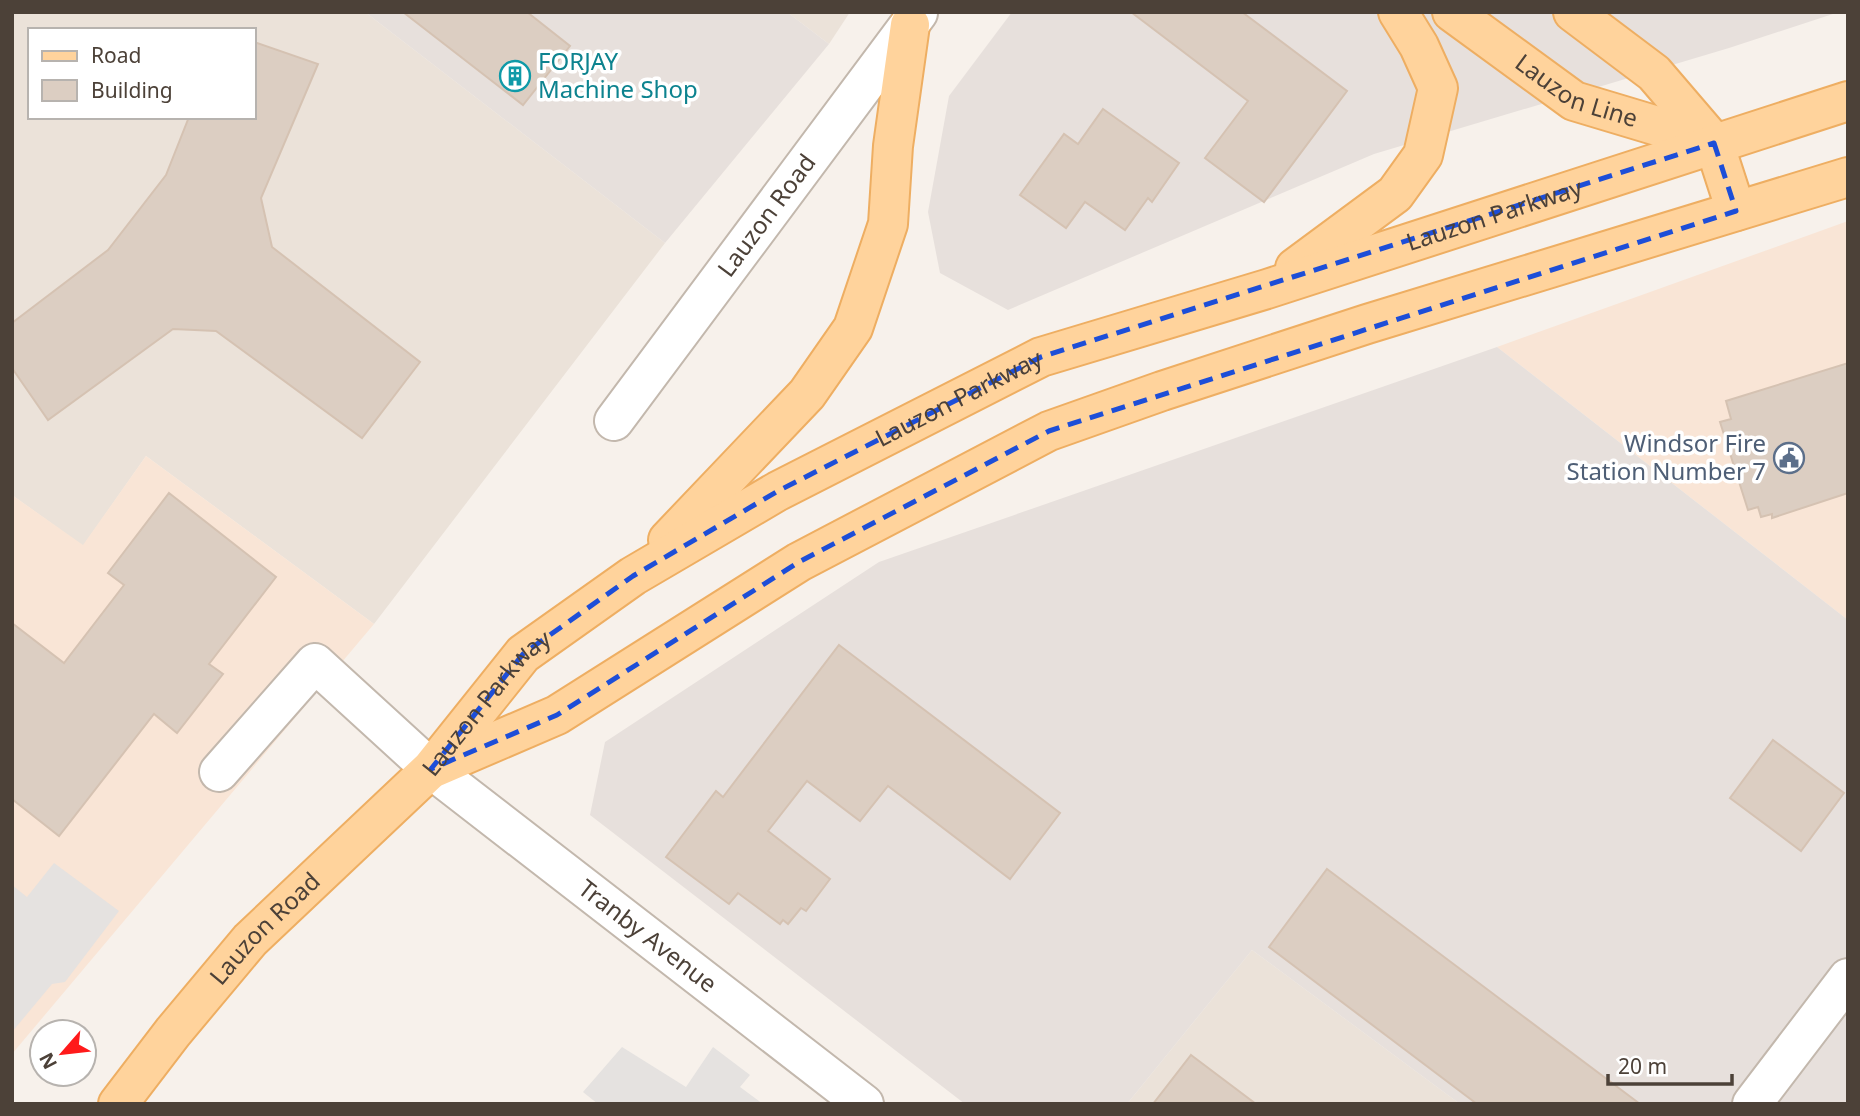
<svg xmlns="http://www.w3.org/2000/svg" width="1860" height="1116" viewBox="0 0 1860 1116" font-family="'Noto Sans',sans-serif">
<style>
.residential{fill:#ebe2d9;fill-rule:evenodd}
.commercial{fill:#f9e5d6}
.industrial{fill:#e7e0dc}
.parking{fill:#e5e2e0}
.building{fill:#dccec2;stroke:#d5c2b2;stroke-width:2}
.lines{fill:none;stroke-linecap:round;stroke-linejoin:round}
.minor-casing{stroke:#c3b8ad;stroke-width:42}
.major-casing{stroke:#eeae62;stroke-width:42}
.minor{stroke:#fff;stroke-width:38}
.major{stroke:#ffd39c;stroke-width:38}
.marked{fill:none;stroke:#1d4ed8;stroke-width:5;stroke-dasharray:14 9;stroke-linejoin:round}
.labels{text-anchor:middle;stroke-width:7;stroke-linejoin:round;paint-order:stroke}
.culture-label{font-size:24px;fill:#0d838f;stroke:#fff;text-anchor:start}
.street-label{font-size:24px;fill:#4c4138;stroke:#fff}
.service-label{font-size:24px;fill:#4e5e75;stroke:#fff;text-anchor:end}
</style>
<rect width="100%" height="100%" fill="#f7f1eb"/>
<g class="residential">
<path d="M12,12H365L665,243L374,624L146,456L83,546L12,495ZM30,30H254V117H30Z"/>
<polygon points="787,12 850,12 829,44"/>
<polygon points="1252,950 1460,1104 1127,1104"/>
</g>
<g class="commercial">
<polygon points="1848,221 1848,620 1497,347"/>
<polygon points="146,456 374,624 12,1054 12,495 83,545"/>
</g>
<g class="industrial">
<polygon points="365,12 787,12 829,44 665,243"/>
<polygon points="1012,12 1839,12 1729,48 1374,154 1008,310 940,273 928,212 949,96"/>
<polygon points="1497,347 1848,620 1848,1104 1460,1104 1252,950 1127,1104 965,1104 590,815 605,742 879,562"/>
</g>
<g class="parking">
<polygon points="54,863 119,911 65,982 52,984 12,1032 12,885 27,897"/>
<polygon points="622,1047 686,1087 713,1047 750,1075 740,1087 763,1104 598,1104 583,1092"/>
</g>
<g class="building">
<polygon points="403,12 527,12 570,46 523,105"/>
<polygon points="1131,12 1242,12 1347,91 1264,202 1205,158 1248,101"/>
<polygon points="254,42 318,64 261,198 272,247 420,362 362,438 216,331 173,329 48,420 12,368 12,323 108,250 166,175 189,117 254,117"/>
<polygon points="1103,109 1179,163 1152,202 1148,198 1125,230 1085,202 1066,228 1020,195 1064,134 1078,144"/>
<polygon points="1848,363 1848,493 1772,518 1772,514 1761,517 1758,507 1748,510 1720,422 1731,419 1726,401"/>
<polygon points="169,493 276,577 209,664 223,674 177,733 154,714 59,836 12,799 12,623 64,663 124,585 108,573"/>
<polygon points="839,645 1060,813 1010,879 888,786 860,821 807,781 768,831 830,879 806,911 801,908 788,924 783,920 780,924 738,893 729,904 666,857 716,791 723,797"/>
<polygon points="1773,740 1844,793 1801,851 1730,798"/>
<polygon points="1327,869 1640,1104 1477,1104 1269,947"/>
<polygon points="1191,1055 1256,1104 1153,1104"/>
</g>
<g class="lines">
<g class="minor-casing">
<g id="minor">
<path id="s1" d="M614,421L918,13"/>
<path id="s2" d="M219,772L315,663L431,769L864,1104"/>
<polyline points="1752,1104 1848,978"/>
</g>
</g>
<g class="major-casing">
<g id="major">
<path id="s3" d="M1452,12L1574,101L1714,143"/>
<polyline points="1573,12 1654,73 1714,143 1736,211"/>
<polyline points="1295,268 1395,194 1423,155 1438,88 1419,46 1398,12"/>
<polyline points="668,540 807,394 853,328 888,224 893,146 910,25"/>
<polyline points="436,767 557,715 799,562 1049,431 1162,391 1367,324 1848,177"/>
<path id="s4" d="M118,1104L173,1032L250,940L431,769L523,654L633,576L778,491L1041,357L1267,289L1848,101"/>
</g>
</g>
<use href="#minor" class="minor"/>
<use href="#major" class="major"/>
</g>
<path class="marked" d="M1714,143L1736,211L1049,431L799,562L557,715L431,769L523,654L633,576L778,491L1041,357Z"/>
<defs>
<g id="building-ring" transform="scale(1.575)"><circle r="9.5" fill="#fff" stroke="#0f9aa8" stroke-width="1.5"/><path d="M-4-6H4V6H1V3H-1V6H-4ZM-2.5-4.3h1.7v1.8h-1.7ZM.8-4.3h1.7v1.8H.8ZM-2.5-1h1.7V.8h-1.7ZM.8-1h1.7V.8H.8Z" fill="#0f9aa8"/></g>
<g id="civic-ring" transform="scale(1.575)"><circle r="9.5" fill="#fff" stroke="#5c6f8a" stroke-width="1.5"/><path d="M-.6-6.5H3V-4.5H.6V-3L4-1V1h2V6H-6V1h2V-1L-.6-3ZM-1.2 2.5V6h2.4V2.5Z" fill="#5c6f8a"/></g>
</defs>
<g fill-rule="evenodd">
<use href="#building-ring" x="515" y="76"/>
<use href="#civic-ring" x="1789" y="458"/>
</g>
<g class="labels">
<g class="culture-label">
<text x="538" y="70">FORJAY<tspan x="538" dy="28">Machine Shop</tspan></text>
</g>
<g class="street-label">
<text dy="8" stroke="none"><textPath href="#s3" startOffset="149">Lauzon Line</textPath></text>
<text dy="8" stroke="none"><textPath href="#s4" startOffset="1680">Lauzon Parkway</textPath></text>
<text dy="8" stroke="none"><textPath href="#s1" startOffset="256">Lauzon Road</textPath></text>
<text dy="8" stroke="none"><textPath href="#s4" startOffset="1113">Lauzon Parkway</textPath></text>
<text dy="8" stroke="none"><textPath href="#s4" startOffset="546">Lauzon Parkway</textPath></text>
<text dy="8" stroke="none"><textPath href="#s4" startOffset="229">Lauzon Road</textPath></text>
<text dy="8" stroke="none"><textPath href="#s2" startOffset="576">Tranby Avenue</textPath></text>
</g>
<g class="service-label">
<text x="1766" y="452">Windsor Fire<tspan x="1766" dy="28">Station Number 7</tspan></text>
</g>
</g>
<rect width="1860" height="1116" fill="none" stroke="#4c4138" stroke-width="28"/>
<rect x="28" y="28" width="228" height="91" fill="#ffffff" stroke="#b7b3af" stroke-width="2"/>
<rect x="42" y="51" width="35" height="10" fill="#ffd39c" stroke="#b7b3af" stroke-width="2"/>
<text x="91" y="63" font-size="21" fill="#4c4138">Road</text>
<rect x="42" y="80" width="35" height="21" fill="#dccec2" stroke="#b7b3af" stroke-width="2"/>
<text x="91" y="98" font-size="21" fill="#4c4138">Building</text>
<g transform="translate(63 1053) rotate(242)"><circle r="33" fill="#ffffff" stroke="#b7b3af" stroke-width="2"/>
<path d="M0-5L12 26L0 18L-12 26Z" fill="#ff1a1b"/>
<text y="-10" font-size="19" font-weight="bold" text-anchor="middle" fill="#4c4138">N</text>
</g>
<path d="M1608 1074v10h124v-10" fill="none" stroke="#4c4138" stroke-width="3.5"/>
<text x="1618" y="1074" font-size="21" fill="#4c4138" stroke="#ffffff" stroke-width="5" paint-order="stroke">20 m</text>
</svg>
